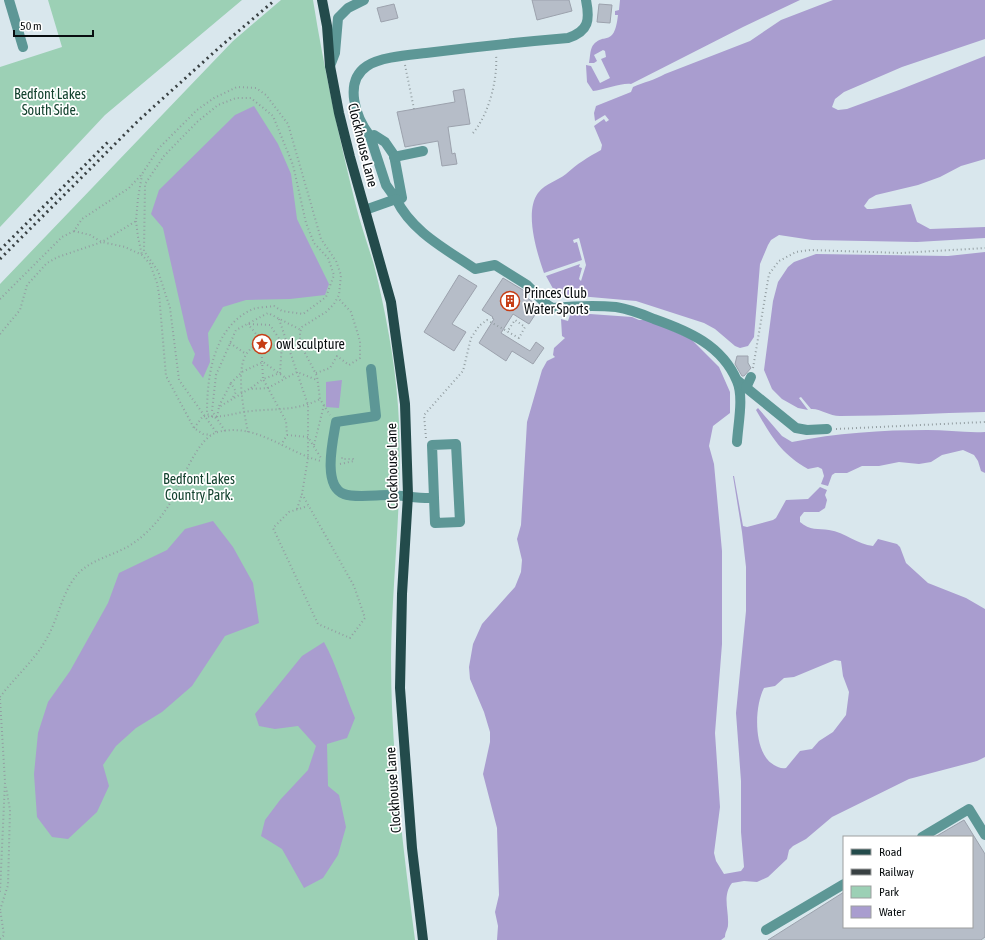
<svg xmlns="http://www.w3.org/2000/svg" width="985" height="940" viewBox="0 0 985 940" font-family="'Asap Condensed',sans-serif">
<style>
.green{fill:#9cd0b5}
.water{fill:#a99dcf;fill-rule:evenodd}
.building{fill:#b6bdc8;stroke:#9ca2ad}
.lines{fill:none;stroke-linecap:round;stroke-linejoin:round}
.path{stroke:#939ea2;stroke-width:2;stroke-dasharray:1 3;stroke-linecap:butt}
.minor{stroke:#5d9796;stroke-width:10}
.major{stroke:#234b4b;stroke-width:10}
.rail{stroke:#384042;stroke-width:3;stroke-dasharray:2 4;stroke-linecap:butt}
.labels{text-anchor:middle;stroke-width:3.5;stroke-linejoin:round;paint-order:stroke}
.park-label{font-size:14px;fill:#13422e;stroke:#fff}
.street-label{font-size:14px;fill:#090e10;stroke:#fff}
.poi-label{font-size:14px;fill:#090e10;stroke:#fff;text-anchor:start}
</style>
<rect width="100%" height="100%" fill="#d9e7ed"/>
<g class="green">
<polygon points="48,0 242,0 105,115 0,227 0,67 62,47"/>
<path d="M281,0H313C324,69 339,137 356,206C361,226 368,245 374,265C385,309 395,361 398,406C404,491 392,575 391,659C391,753 403,847 415,940H0V284L233,41Z"/>
</g>
<g class="water">
<path d="M620,0H800L743,27L631,84C624,82 603,90 593,91L587,82L586,65L591,66L600,83L610,78L601,59L606,57L605,51L603,50L594,55L597,61L594,63H589C590,58 590,51 592,47C603,30 614,50 618,15H615V11L619,10Z"/>
<path d="M833,0H985V39L902,67L844,92L835,99L832,107L838,110L847,109L899,90L985,56V159L961,166L940,177L918,185L876,195L869,199L864,206L867,209H872L911,204L917,222L930,229L985,227V238L917,242L812,240L779,235L771,240L768,245L760,264L754,337L748,346L740,348L735,346L715,329L704,323L636,301L556,294L546,276L580,264L579,267L582,268L579,279L581,281L586,265L579,238L573,240L574,243L577,242L582,260L544,273C537,253 524,212 538,193C546,183 557,181 566,174C577,164 588,157 601,150L602,145L594,126L604,119L606,122L609,120L605,115L595,121L594,113L596,106L631,92L633,87C644,82 655,80 665,74L750,41L781,20Z"/>
<polygon points="254,106 278,144 291,174 297,219 329,284 325,295 290,299 246,300 223,307 208,333 210,362 203,378 192,363 195,354 188,339 163,228 151,214 159,190 235,115"/>
<path d="M985,252V412C937,413 888,416 840,416C829,416 819,408 811,409L801,397L799,398L808,410L798,408L782,399L772,389L764,370L773,301L778,282L788,267L794,262L816,254L948,256Z"/>
<path d="M590,314L632,317L639,320H648L691,339L719,367L730,392V413L713,426L709,446L714,464L722,551V644L715,733L720,807L714,853L716,861L724,874L741,871L744,867L741,832V781L736,713L746,611V567L742,532L733,476H734L743,526L747,527L773,520L776,518L786,500L808,499L820,487L827,490L825,495L827,500L825,508L819,512H804L800,517V522C810,531 818,528 829,530C845,532 858,545 873,546L878,539L897,544L900,547L906,563L928,583L966,598L985,609V757L977,761L909,779L832,817L806,839L793,846L789,850L787,859L768,877L757,882L744,881L732,883C722,896 729,910 728,925C728,929 725,932 725,937L721,940H497L498,926L495,912L499,895L497,828L483,774L490,742V732L484,712L470,679L469,667L473,644L482,624L515,587L521,572L522,560L517,539L521,525L527,422L542,370L547,361L555,357L553,355L554,348L565,338L562,336L561,319L568,321L570,315ZM835,660L841,661L843,676L849,692L846,715L833,732L819,741L812,749L800,751L786,768C781,769 778,767 774,765C753,753 754,707 764,688L775,686L784,678L794,677Z"/>
<polygon points="342,380 339,408 326,407 326,382"/>
<path d="M758,408L782,436L792,442C836,433 882,430 927,430C946,430 966,433 985,432V473L981,471L978,461L974,455L963,450L942,455L931,462L919,464L899,462L879,466H862L847,473H835L832,475L828,486L821,484L824,476L822,469L818,467L808,469C781,454 771,436 756,410Z"/>
<polygon points="213,521 233,547 253,583 259,623 225,636 192,686 162,712 136,728 116,746 103,765 109,786 97,812 68,839 52,837 37,817 34,774 38,733 48,702 70,671 108,603 119,573 167,550 185,529"/>
<path d="M324,642C337,666 344,692 355,718L347,738L327,744L328,786L339,795L346,827L338,855L323,878L304,888L282,849L261,836L265,820L280,800L308,770L316,746L298,726L275,729L259,726L255,714L302,656Z"/>
</g>
<g class="building">
<polygon points="532,0 569,0 572,11 537,20"/>
<polygon points="394,4 398,18 381,22 377,8"/>
<polygon points="599,4 612,5 610,23 597,22"/>
<polygon points="464,89 470,124 448,127 452,154 455,153 457,164 442,166 438,141 405,147 397,112 455,102 453,91"/>
<polygon points="459,275 477,286 452,324 466,332 454,351 424,332"/>
<polygon points="503,278 523,290 525,292 523,295 540,307 529,324 513,314 501,333 530,351 536,342 544,348 533,364 512,351 506,361 479,343 494,319 492,318 493,317 482,310"/>
<polygon points="737,356 748,356 748,363 751,368 744,376 742,376 735,364"/>
<polygon points="964,820 985,854 985,937 981,940 768,940 844,892 844,927 972,927 972,837 935,837"/>
</g>
<g class="lines">
<g class="path">
<polyline points="405,65 414,109"/>
<path d="M473,133C489,114 498,79 496,54"/>
<polyline points="136,221 138,237 142,255"/>
<polyline points="74,231 90,235 102,242 125,247 142,255 150,264 157,283 159,294 166,376 194,428 203,434 211,435"/>
<polyline points="0,299 62,237 74,231 82,219 129,188 142,174 159,148 197,110 214,98 237,87 256,88 266,95 288,124 321,239 336,261 341,275 339,295 334,304 326,312 302,327 300,332 300,341 304,351 317,376 320,399 330,415"/>
<polyline points="279,319 308,405 308,458 302,494 354,586 365,618 350,638 318,624 273,528 289,512 308,506"/>
<polyline points="249,324 270,325 282,343 280,373 263,379 286,421 287,435 281,445"/>
<polyline points="0,334 20,310 27,285 47,263 58,257 102,242 136,221 138,198 142,175"/>
<polyline points="230,343 246,354"/>
<polyline points="753,368 769,274 779,261 796,252 810,250 901,253 985,248"/>
<polyline points="316,373 330,368 337,356 349,365 360,358 360,341 351,312 338,298"/>
<polyline points="251,388 263,379 261,340 281,348 291,342 302,347"/>
<polyline points="233,397 236,392 231,383 242,372 263,362 286,378"/>
<polyline points="219,406 231,383"/>
<polyline points="217,417 219,407 249,389 268,388 297,372 317,380"/>
<path d="M194,428L203,416C218,418 229,415 243,412C270,408 296,412 320,399"/>
<polyline points="836,429 985,422"/>
<polyline points="225,431 212,411 216,375 236,330 268,313 301,330"/>
<path d="M216,432L179,380L170,308L158,271L144,251L145,184L164,156L197,122L218,105L236,98H251L273,116L293,165L306,223L314,243L328,258L334,275L326,297L303,314L282,311L274,306C268,307 259,307 253,309C213,327 207,376 207,414L216,418"/>
<path d="M248,432C244,413 235,369 247,353C251,348 256,344 261,340L248,324"/>
<polyline points="287,435 308,437 321,458"/>
<polyline points="426,438 424,415 463,371 471,338 479,326 487,320 519,338 525,327 515,320 507,332"/>
<polyline points="314,445 324,405"/>
<polyline points="340,464 354,461 353,459 342,459 342,455"/>
<polyline points="297,509 302,494"/>
<path d="M0,697C15,677 35,660 47,638C58,619 62,593 76,576C89,560 112,556 129,546C145,536 157,523 167,508C180,489 195,438 218,432C256,422 287,453 321,461"/>
<polyline points="0,699 5,782 0,892"/>
<polyline points="0,910 8,885 10,810 6,787"/>
<polyline points="0,939 4,935 0,909"/>
</g>
<g class="minor">
<polyline points="9,0 23,47"/>
<polyline points="330,66 335,53 338,18 348,8 364,0"/>
<path d="M370,136L374,135L385,142L394,155L402,198L396,199L386,185L370,136C356,118 343,82 367,66C380,57 409,55 426,53C473,47 521,42 568,38C589,31 590,20 586,0"/>
<polyline points="394,157 423,151"/>
<path d="M365,210L396,199C412,232 446,249 475,269L495,265L527,285L546,304L552,308C573,306 596,305 616,307C629,309 642,314 654,319C688,331 722,345 737,381C744,397 738,424 737,442"/>
<path d="M371,369L376,416L336,422C333,440 322,486 344,494C354,498 376,495 388,495C403,495 418,499 434,498L432,445L456,444L460,522L435,523L434,498"/>
<polyline points="738,381 796,428 807,430 827,429"/>
<polyline points="746,388 751,377"/>
<polyline points="922,837 969,809 985,835"/>
<polyline points="766,930 844,884"/>
</g>
<polyline class="major" points="322,0 327,26 330,66 339,113 350,157 391,302 405,404 408,495 402,594 400,688 412,848 423,940"/>
<g class="rail">
<polyline points="0,250 110,140"/>
<polyline points="0,259 139,120 221,46 275,0"/>
</g>
</g>
<defs>
<g id="building-ring" transform="scale(1)"><circle r="9.5" fill="#fff" stroke="#c63d15" stroke-width="1.5"/><path d="M-4-6H4V6H1V3H-1V6H-4ZM-2.5-4.3h1.7v1.8h-1.7ZM.8-4.3h1.7v1.8H.8ZM-2.5-1h1.7V.8h-1.7ZM.8-1h1.7V.8H.8Z" fill="#c63d15"/></g>
<g id="sight-ring" transform="scale(1)"><circle r="9.5" fill="#fff" stroke="#c63d15" stroke-width="1.5"/><path d="M0-6L1.8-2.2L6-1.7L2.9 1.2L3.7 5.4L0 3.3L-3.7 5.4L-2.9 1.2L-6-1.7L-1.8-2.2Z" fill="#c63d15"/></g>
</defs>
<g fill-rule="evenodd">
<use href="#building-ring" x="510" y="301"/>
<use href="#sight-ring" x="262" y="344"/>
</g>
<g class="labels">
<g class="park-label">
<text x="50" y="99">Bedfont Lakes<tspan x="50" dy="16">South Side.</tspan></text>
<text x="199" y="484">Bedfont Lakes<tspan x="199" dy="16">Country Park.</tspan></text>
</g>
<g class="street-label">
<text transform="translate(363 145) rotate(76)" y="5">Clockhouse Lane</text>
<text transform="translate(392 466) rotate(-91)" y="5">Clockhouse Lane</text>
<text transform="translate(393 790) rotate(-94)" y="5">Clockhouse Lane</text>
</g>
<g class="poi-label">
<text x="524" y="298">Princes Club<tspan x="524" dy="16">Water Sports</tspan></text>
<text x="276" y="349">owl sculpture</text>
</g>
</g>
<rect x="843" y="836" width="130" height="92" fill="#ffffff" stroke="#9d9f9f"/>
<rect x="851" y="849" width="20" height="6" fill="#234b4b" stroke="#9d9f9f"/>
<text x="879" y="856" font-size="12" fill="#090e10">Road</text>
<rect x="851" y="869" width="20" height="6" fill="#384042" stroke="#9d9f9f"/>
<text x="879" y="876" font-size="12" fill="#090e10">Railway</text>
<rect x="851" y="886" width="20" height="12" fill="#9cd0b5" stroke="#9d9f9f"/>
<text x="879" y="896" font-size="12" fill="#090e10">Park</text>
<rect x="851" y="906" width="20" height="12" fill="#a99dcf" stroke="#9d9f9f"/>
<text x="879" y="916" font-size="12" fill="#090e10">Water</text>
<path d="M14 30v6h79v-6" fill="none" stroke="#090e10" stroke-width="2"/>
<text x="20" y="30" font-size="12" fill="#090e10" stroke="#ffffff" stroke-width="3" paint-order="stroke">50 m</text>
</svg>
